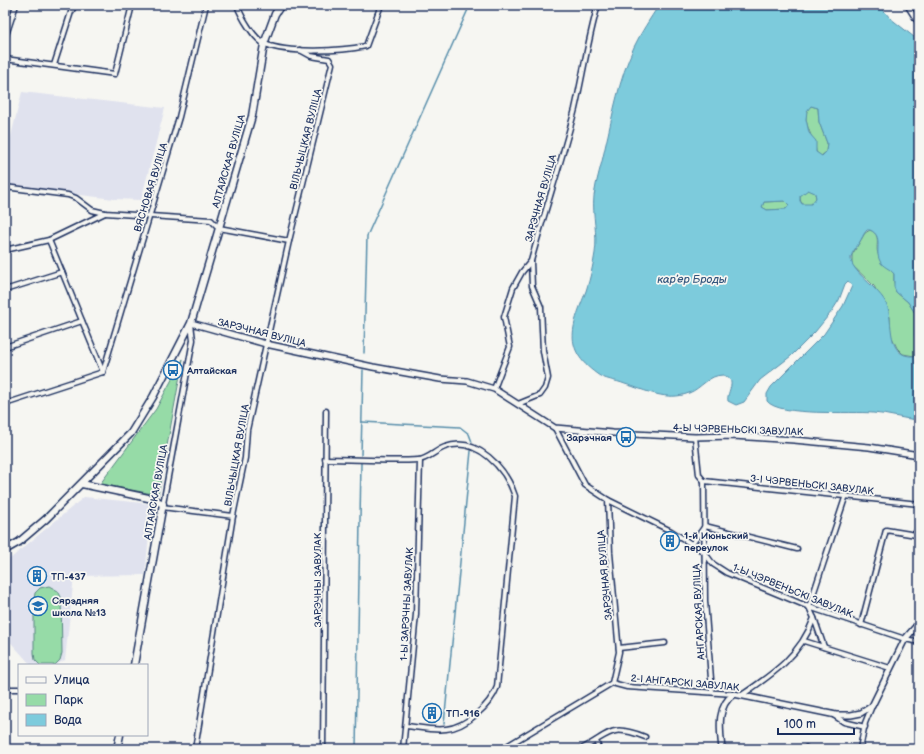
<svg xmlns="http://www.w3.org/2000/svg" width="924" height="754" viewBox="0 0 924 754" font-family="'Balsamiq Sans',sans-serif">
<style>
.built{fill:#e0e2ee}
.green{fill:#96dba7;stroke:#588582}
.water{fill:#7dcbdc;stroke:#568daa;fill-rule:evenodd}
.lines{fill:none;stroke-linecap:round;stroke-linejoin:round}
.stream{stroke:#568daa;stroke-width:1.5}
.minor-casing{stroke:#1b2f5e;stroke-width:7}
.tertiary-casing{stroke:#1b2f5e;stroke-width:8}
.secondary-casing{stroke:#1b2f5e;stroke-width:9}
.minor{stroke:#f6f6f2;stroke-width:4}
.tertiary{stroke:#f6f6f2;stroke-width:5}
.secondary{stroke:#f6f6f2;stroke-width:6}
.labels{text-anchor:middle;stroke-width:3.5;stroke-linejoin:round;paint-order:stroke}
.street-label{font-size:10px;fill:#1b2f5e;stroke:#f6f6f2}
.poi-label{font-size:10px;font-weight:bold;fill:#1b2f5e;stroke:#f6f6f2;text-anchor:start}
.water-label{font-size:11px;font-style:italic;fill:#34567e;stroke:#f6f6f2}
</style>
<rect width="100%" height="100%" fill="#f6f6f2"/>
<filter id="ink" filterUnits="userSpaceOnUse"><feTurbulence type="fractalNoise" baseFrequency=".025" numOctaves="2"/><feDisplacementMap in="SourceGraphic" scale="8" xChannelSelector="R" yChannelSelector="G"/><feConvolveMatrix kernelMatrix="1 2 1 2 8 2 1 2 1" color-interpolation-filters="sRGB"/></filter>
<g filter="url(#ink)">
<g class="built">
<polygon points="22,92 165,108 141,200 114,199 5,186 5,160"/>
<polygon points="84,497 152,504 145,575 74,576 65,660 56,665 31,665 5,636 5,563"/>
</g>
<g class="green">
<path d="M811,106L818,108L819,122L827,143L826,152L821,156L816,152C816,139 797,117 811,106Z"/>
<circle cx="808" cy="198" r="8"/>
<polygon points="785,201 789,205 786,209 767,210 762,207 764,202"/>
<path d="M870,230C882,235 875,245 878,254C882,263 889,267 894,274V282L896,292L908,302L915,313V335L918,348L917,353L914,356L903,354L897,348L890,333V317L874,286L852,265V255L865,233Z"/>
<polygon points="183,359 158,495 100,484 156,409"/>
<polygon points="49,586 58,591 61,597 62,653 60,660 55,665 40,665 35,660 34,653 34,600 35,593 40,588"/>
</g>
<path class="water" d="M659,5H879L890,18L919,41V420C903,419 889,414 873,413C852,411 779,417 767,401V394L771,387L824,334L843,306L852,286L848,281L845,284L839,300L832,311L815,332L791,356L760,380L744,402L736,405L728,401C726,391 739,381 723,375C708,375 702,388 689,393C667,402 645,390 625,384C615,380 605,380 597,374C561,348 573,325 586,291C590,279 593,266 595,253C598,234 592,215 594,196C596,180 602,164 605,148C613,114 619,79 634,47C641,32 650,19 659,5ZM811,106L818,108L819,122L827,143L826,152L822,156L816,152V141L809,133L806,119L807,111ZM808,190L815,193L816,198L811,204H802L800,201V196ZM785,201L789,205L786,209L767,210L762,207L764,202ZM867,230H870C884,236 874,250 880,261C882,267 890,268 894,274V287L896,292L908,302L915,313V335L918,347L917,353L914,356C885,358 894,321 887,305C880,288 849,271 851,257C852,252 856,248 859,243C862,239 863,234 867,230Z"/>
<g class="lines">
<g class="stream">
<polyline points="364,353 367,236 470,5"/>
<polyline points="362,422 460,427 469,434 472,442"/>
<polyline points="361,455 363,370"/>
<polyline points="444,724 471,451"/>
<polyline points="356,749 361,463"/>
</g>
<g class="minor-casing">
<g id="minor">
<path d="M237,5C241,16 254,39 265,44C288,54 342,51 366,46L381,5"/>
<polyline points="907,5 919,24"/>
<polyline points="5,38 16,5"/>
<polyline points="5,59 115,74 132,5"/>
<polyline points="54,65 71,12 75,5"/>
<polyline points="5,187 68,195 76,198 92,210 105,213 211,220 219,228 289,241"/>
<polyline points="49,240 103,372"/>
<polyline points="5,250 49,240 105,213"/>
<polyline points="5,290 62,272"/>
<polyline points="5,347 82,321"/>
<polyline points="103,372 179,117 206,5"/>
<path d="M494,389L510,347L504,317L513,288L522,272L531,261C545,210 562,160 575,109C583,74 588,39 598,5"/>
<polyline points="5,404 103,372"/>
<polyline points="518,404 540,395 545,388 548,378 543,351 541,307 532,286 531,262"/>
<polyline points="695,437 699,475 704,481 705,601 712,692"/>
<path d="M325,459C356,459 387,462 418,460C427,460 436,450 445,447C477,435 506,469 515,496L497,687C490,706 466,727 446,729C433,731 418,727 406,726"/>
<polyline points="704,481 919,504"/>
<polyline points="608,500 671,531 704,552 713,564 727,573 809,607 905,639 919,642"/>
<polyline points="163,504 193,340 191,324"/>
<polyline points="162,507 233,516"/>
<polyline points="692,544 705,526 797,549"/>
<polyline points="814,618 824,647"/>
<polyline points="861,625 886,530 916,535 919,522"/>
<polyline points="804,641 890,668"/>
<polyline points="619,648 665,643"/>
<polyline points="612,683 627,687 734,694"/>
<polyline points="5,689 19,689"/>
<path d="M742,695C773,674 801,655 814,618L809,607L846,495"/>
<polyline points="832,714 844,722 865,727"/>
<polyline points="596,741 599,749"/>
<polyline points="195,749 233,516 245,458 247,430 289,241 332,64 329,59 311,56 300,50"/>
<polyline points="323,749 326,411"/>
<polyline points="403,749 416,614 420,460"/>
<polyline points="502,749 612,683 619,652 610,553 608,500 585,485 555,428"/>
<path d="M581,749C611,734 609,723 645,737"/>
<polyline points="805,749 806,748"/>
<polyline points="860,749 865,723 872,706"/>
</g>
</g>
<g class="tertiary-casing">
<g id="tertiary">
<polyline points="191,323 266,344 373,367 440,379 467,381 494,389 555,428 613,433 695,437 733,436 794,440 869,447 919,455"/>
<path d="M722,749C720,730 716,706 734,694L836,715H851L861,713L872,706L905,639L919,623"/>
</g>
</g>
<g class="secondary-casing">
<g id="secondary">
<polyline points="82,484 153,499 163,504 134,665"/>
<polyline points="5,550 19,542 46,519 131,433 153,397 191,323 252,116 264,44 275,14 281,5"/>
<polyline points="117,749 120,735"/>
</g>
</g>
<use href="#minor" class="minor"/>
<use href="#tertiary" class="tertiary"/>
<use href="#secondary" class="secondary"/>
</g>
</g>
<defs>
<g id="bus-ring" transform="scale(1)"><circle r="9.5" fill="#f6f6f2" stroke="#1f6fb2" stroke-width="1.5"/><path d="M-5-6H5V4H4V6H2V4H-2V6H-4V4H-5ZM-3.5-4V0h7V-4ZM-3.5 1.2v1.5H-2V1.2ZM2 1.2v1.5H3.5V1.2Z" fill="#1f6fb2"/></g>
<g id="building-ring" transform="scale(1)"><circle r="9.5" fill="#f6f6f2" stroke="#1f6fb2" stroke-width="1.5"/><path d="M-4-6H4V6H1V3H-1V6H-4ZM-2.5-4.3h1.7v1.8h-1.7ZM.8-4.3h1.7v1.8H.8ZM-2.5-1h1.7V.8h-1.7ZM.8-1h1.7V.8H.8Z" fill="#1f6fb2"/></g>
<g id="school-ring" transform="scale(1)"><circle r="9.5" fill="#f6f6f2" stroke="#1f6fb2" stroke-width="1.5"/><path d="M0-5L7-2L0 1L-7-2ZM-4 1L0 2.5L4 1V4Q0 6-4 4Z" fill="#1f6fb2"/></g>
</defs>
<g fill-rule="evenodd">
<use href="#bus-ring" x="173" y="370"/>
<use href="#bus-ring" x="626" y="437"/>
<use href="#building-ring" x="670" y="541"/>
<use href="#building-ring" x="37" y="576"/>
<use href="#school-ring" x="38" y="606"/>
<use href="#building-ring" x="432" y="713"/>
</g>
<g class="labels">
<g class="street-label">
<text transform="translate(305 139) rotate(-76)" y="4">ВІЛЬЧЫЦКАЯ ВУЛІЦА</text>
<text transform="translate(228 161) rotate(-74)" y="4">АЛТАЙСКАЯ ВУЛІЦА</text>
<text transform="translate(150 187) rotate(-73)" y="4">ВЯСНОВАЯ ВУЛІЦА</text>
<text transform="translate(540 198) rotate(-74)" y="4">ЗАРЭЧНАЯ ВУЛІЦА</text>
<text transform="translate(262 332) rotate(14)" y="4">ЗАРЭЧНАЯ ВУЛІЦА</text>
<text transform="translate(738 429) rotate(2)" y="4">4-Ы ЧЭРВЕНЬСКІ ЗАВУЛАК</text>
<text transform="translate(236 455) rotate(-80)" y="4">ВІЛЬЧЫЦКАЯ ВУЛІЦА</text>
<text transform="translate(812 484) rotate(6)" y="4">3-І ЧЭРВЕНЬСКІ ЗАВУЛАК</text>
<text transform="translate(155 492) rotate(-80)" y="4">АЛТАЙСКАЯ ВУЛІЦА</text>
<text transform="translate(604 575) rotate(-95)" y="4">ЗАРЭЧНАЯ ВУЛІЦА</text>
<text transform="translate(317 580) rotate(-90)" y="4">ЗАРЭЧНЫ ЗАВУЛАК</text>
<text transform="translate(793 590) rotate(22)" y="4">1-Ы ЧЭРВЕНЬСКІ ЗАВУЛАК</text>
<text transform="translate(406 604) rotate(-87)" y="4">1-Ы ЗАРЭЧНЫ ЗАВУЛАК</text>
<text transform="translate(698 612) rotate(-93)" y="4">АНГАРСКАЯ ВУЛІЦА</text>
<text transform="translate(685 682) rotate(5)" y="4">2-І АНГАРСКІ ЗАВУЛАК</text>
</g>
<g class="poi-label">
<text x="187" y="374">Алтайская</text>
<text x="612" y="441" text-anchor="end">Зарэчная</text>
<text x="684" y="539">1-й Июньский<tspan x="684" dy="12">переулок</tspan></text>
<text x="51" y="580">ТП-437</text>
<text x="52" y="604">Сярэдняя<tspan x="52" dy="12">школа №13</tspan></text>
<text x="446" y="717">ТП-916</text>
</g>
<g class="water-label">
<text x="692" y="283">карʼер Броды</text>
</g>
</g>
<rect width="924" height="754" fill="none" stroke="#f6f6f2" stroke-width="20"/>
<rect x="10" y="10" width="904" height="734" fill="none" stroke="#1b2f5e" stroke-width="1.5" filter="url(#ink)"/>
<rect x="18" y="664" width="130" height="72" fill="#f6f6f2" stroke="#9ea6b7"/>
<rect x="26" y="677" width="20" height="6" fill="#f6f6f2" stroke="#9ea6b7"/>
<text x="54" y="684" font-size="12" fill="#1b2f5e">Улица</text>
<rect x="26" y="694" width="20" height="12" fill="#96dba7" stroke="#9ea6b7"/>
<text x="54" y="704" font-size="12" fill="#1b2f5e">Парк</text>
<rect x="26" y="714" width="20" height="12" fill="#7dcbdc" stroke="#9ea6b7"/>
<text x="54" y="724" font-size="12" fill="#1b2f5e">Вода</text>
<path d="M778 728v6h76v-6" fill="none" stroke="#1b2f5e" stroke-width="2"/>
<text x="784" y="728" font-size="12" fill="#1b2f5e" stroke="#f6f6f2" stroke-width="3" paint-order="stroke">100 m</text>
</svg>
